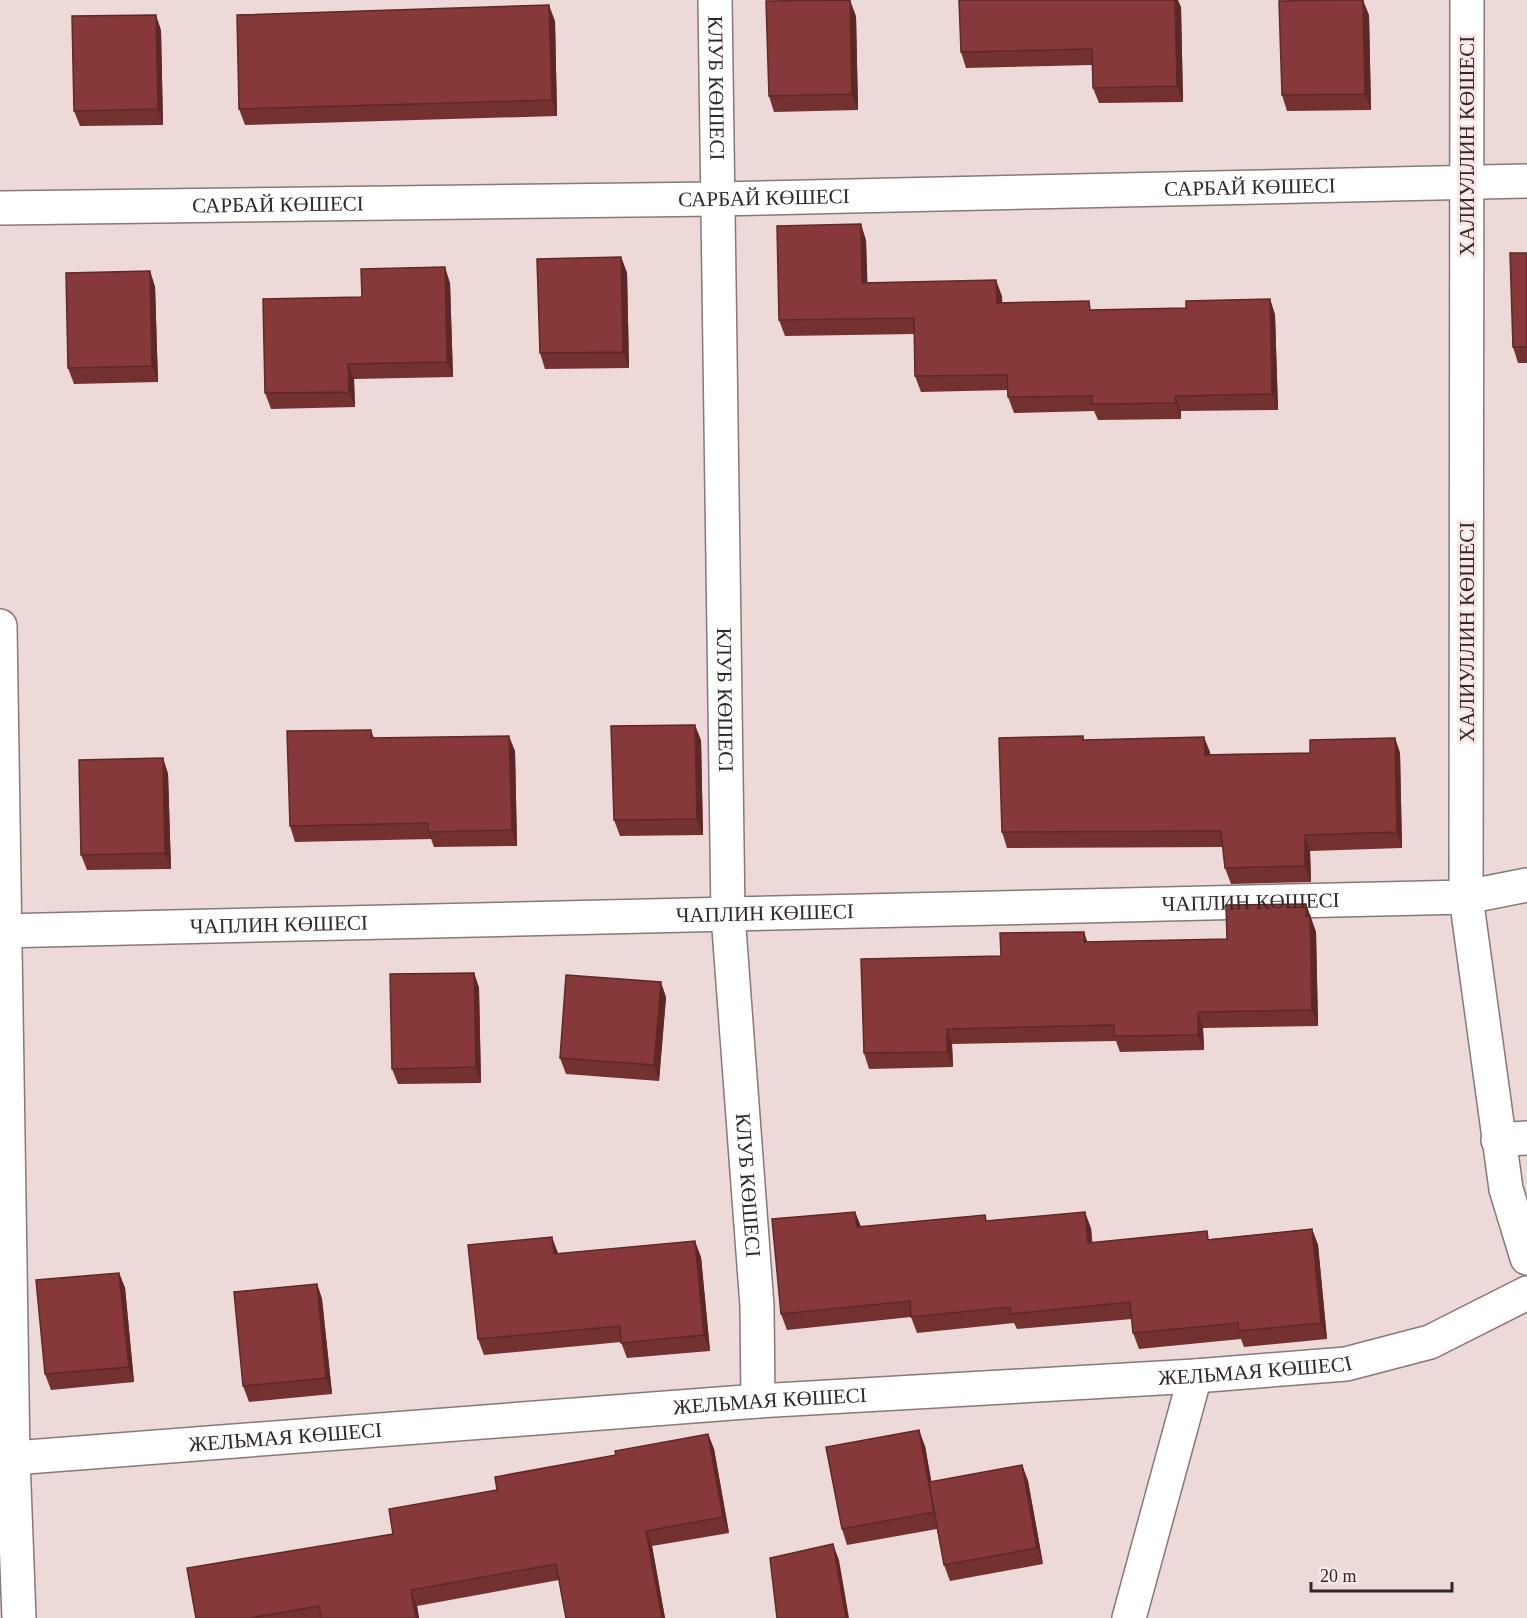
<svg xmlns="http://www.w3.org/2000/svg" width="1527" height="1618" viewBox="0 0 1527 1618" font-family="'Times New Roman',serif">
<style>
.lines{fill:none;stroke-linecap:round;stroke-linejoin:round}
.minor-casing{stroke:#897877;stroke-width:36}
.major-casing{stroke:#897877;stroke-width:36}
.minor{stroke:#fff;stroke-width:33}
.major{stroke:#fff;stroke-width:33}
.wall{fill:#733130}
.shaded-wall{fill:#5e2827}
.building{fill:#863938;stroke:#5e2827;stroke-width:1.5}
.labels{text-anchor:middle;stroke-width:6;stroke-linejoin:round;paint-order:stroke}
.street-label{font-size:21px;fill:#2f2827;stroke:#f9e6e5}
</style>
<rect width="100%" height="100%" fill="#ecd9d8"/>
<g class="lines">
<g class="minor-casing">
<g id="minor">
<path id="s1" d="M715,0L728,915L757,1306L758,1401"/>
<path id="s2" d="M0,208L717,199L1527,181"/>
<polyline points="0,626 13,1458 19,1618"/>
<path id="s3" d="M0,931L1466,897L1527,885"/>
<polyline points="1498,1140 1527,1138"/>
<path id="s4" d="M0,1459L758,1401L1195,1376L1346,1364L1430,1342L1527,1293"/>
<polyline points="1129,1618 1195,1376"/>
</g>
</g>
<g class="major-casing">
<polyline id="major" points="1467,0 1466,897 1506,1189 1527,1258"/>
</g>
<use href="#minor" class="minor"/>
<use href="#major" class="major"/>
</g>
<g class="wall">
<polygon points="1181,7 1183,102 1099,103 1093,88 1093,65 966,68 961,52"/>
<polygon points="1369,15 1371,110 1287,111 1282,95"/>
<polygon points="856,16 858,110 774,112 769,96"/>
<polygon points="555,21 557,116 245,125 239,109"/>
<polygon points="161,30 163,125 80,126 74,111"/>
<polygon points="866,240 867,283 1002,296 1002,303 1093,310 1186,308 1270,299 1275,315 1278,410 1181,411 1181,419 1098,420 1094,411 1014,413 1008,397 1008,390 921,392 915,376 914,334 785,336 779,320"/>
<polygon points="1527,253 1527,363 1518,363 1513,347"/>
<polygon points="621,257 627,273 629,368 545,369 540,353"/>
<polygon points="150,271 155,287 158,382 74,384 68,368"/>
<polygon points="450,283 453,377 354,379 355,407 271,409 265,393 362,297"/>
<polygon points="371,730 374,738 515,751 517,846 434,847 431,839 295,842 290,826"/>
<polygon points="1083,736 1084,740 1210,752 1210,754 1310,753 1395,738 1400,753 1402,848 1310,851 1311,882 1231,884 1225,868 1223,847 1007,848 1002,832"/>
<polygon points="701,740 703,835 620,836 614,820"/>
<polygon points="163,758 168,774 171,869 87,870 81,855"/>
<polygon points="1306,904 1316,932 1318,1026 1203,1028 1204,1050 1120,1052 1116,1041 952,1044 953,1067 869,1069 864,1053 1001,956 1084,932 1087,942 1227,939"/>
<polygon points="474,973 479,988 481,1083 398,1084 392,1069"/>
<polygon points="666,997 659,1081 566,1074 560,1058"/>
<polygon points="855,1212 861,1227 987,1221 1091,1228 1092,1243 1210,1239 1312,1229 1318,1245 1327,1339 1244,1347 1241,1339 1139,1349 1133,1333 1132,1319 1017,1329 1014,1323 917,1333 911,1317 787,1330 781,1314"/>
<polygon points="558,1254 701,1257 710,1351 627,1358 621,1342 484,1355 478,1339"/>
<polygon points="119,1273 125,1288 134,1382 51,1390 45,1374"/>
<polygon points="317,1284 322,1299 332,1394 249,1402 243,1386"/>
<polygon points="708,1434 714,1449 729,1533 652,1546 665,1618 566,1618 559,1580 417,1606 419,1618 196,1618 497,1490 616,1455"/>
<polygon points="925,1446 931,1482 1022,1465 1028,1481 1043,1564 950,1581 944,1565 937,1529 847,1545 842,1529"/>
</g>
<g class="shaded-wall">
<polygon points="850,0 856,16 858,110 852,94"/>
<polygon points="1175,0 1178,0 1181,7 1183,102 1177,86"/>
<polygon points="1363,0 1369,15 1371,110 1365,94"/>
<polygon points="549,5 555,21 557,116 552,100"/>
<polygon points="156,15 161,30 163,125 158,109"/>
<polygon points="861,224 866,240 868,299 862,283"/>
<polygon points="621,257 627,273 629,368 623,352"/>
<polygon points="445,267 450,283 453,377 447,362"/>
<polygon points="150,271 155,287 158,382 152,366"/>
<polygon points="996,280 1002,296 1003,319 997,303"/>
<polygon points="1270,299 1275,315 1278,410 1272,394"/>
<polygon points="348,364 354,379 355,407 349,392"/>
<polygon points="1175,396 1181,411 1181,419 1176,403"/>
<polygon points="695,725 701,740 703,835 697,819"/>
<polygon points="509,736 515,751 517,846 512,830"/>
<polygon points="1204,737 1210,752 1211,770 1205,755"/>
<polygon points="1395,738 1400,753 1402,848 1397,832"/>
<polygon points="163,758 168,774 171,869 165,853"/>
<polygon points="1305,835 1310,851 1311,882 1305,866"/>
<polygon points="1306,904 1316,932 1318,1026 1312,1010"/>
<polygon points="1084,932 1089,947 1084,942"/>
<polygon points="474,973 479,988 481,1083 476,1067"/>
<polygon points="661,982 666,997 659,1081 654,1065"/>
<polygon points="1198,1012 1203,1028 1204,1050 1198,1035"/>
<polygon points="947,1029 952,1044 953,1067 947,1052"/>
<polygon points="855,1212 861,1227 857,1227"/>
<polygon points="1085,1212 1091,1228 1094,1259 1088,1243"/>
<polygon points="1312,1229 1318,1245 1327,1339 1321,1323"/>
<polygon points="552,1237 558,1253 559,1270 554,1254"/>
<polygon points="695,1241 701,1257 710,1351 704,1335"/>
<polygon points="119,1273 125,1288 134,1382 129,1367"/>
<polygon points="317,1284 322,1299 332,1394 326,1378"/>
<polygon points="919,1430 925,1446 940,1528 934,1512"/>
<polygon points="708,1434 714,1449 729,1533 723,1517"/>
<polygon points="1022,1465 1028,1481 1043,1564 1037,1548"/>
<polygon points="646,1531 652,1546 665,1618 662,1618"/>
<polygon points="833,1544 839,1560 849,1618 846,1618"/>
<polygon points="411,1590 417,1606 419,1618 416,1618"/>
</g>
<g class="building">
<polygon points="850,0 852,94 769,96 766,1"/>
<polygon points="959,0 1175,0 1177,86 1093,88 1092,49 961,52"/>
<polygon points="1335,0 1363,0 1365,94 1282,95 1279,1"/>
<polygon points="549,5 552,100 239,109 237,15"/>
<polygon points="156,15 158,109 74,111 72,16"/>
<polygon points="861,224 862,283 996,280 997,303 1089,301 1090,310 1186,308 1186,301 1270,299 1272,394 1175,396 1176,403 1092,404 1092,396 1008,397 1007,375 915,376 914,318 779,320 777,226"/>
<polygon points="1510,253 1527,253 1527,347 1513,347"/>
<polygon points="621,257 623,352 540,353 537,259"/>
<polygon points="445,267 447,362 348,364 349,392 265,393 263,299 362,297 361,269"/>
<polygon points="150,271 152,366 68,368 66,273"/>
<polygon points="695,725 697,819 614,820 611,726"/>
<polygon points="371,730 371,738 509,736 512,830 428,832 428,823 290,826 287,731"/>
<polygon points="1083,736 1083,740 1204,737 1205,755 1310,753 1310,740 1395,738 1397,832 1305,835 1305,866 1225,868 1221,831 1002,832 999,738"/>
<polygon points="163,758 165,853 81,855 79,760"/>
<polygon points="1306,904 1306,916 1310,916 1312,1010 1198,1012 1198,1035 1114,1036 1114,1025 947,1029 947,1052 864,1053 861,959 1001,956 1000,933 1084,932 1084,942 1227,939 1226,905"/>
<polygon points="474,973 476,1067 392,1069 390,974"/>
<polygon points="566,975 661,982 654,1065 560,1058"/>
<polygon points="855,1212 857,1227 985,1215 986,1221 1085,1212 1088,1243 1207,1231 1208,1240 1312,1229 1321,1323 1238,1331 1238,1323 1133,1333 1130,1302 1011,1314 1010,1307 911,1317 910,1301 781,1314 772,1219"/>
<polygon points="552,1237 554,1254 695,1241 704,1335 621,1343 620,1326 478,1339 468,1245"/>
<polygon points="119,1273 129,1367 45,1374 36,1280"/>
<polygon points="317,1284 326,1378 243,1386 234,1292"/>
<polygon points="919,1430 934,1512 842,1529 826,1447"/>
<polygon points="708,1434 723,1517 646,1531 662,1618 566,1618 556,1564 411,1590 416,1618 321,1618 319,1606 250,1618 196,1618 187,1568 393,1534 389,1509 497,1490 495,1477 616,1455 615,1451"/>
<polygon points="1022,1465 1037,1548 944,1565 929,1482"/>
<polygon points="833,1544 846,1618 777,1618 770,1558"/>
</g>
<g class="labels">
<g class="street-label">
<text dy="7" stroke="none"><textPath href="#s1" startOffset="88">КЛУБ КӨШЕСІ</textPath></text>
<text transform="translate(1467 146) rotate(-90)" y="7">ХАЛИУЛЛИН КӨШЕСІ</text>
<text dy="7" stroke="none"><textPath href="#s2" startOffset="1250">САРБАЙ КӨШЕСІ</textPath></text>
<text dy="7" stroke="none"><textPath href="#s2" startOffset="764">САРБАЙ КӨШЕСІ</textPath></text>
<text dy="7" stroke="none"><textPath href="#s2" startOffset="278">САРБАЙ КӨШЕСІ</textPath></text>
<text transform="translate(1467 632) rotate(-90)" y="7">ХАЛИУЛЛИН КӨШЕСІ</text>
<text dy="7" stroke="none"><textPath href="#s1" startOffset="700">КЛУБ КӨШЕСІ</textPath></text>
<text dy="7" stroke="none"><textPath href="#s3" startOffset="1251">ЧАПЛИН КӨШЕСІ</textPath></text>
<text dy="7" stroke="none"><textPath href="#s3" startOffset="765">ЧАПЛИН КӨШЕСІ</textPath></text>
<text dy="7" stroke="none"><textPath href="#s3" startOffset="279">ЧАПЛИН КӨШЕСІ</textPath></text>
<text dy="7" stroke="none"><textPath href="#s1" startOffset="1186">КЛУБ КӨШЕСІ</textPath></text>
<text dy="7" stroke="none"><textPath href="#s4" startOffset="1258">ЖЕЛЬМАЯ КӨШЕСІ</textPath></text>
<text dy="7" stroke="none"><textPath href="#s4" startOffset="772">ЖЕЛЬМАЯ КӨШЕСІ</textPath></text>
<text dy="7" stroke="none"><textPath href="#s4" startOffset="286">ЖЕЛЬМАЯ КӨШЕСІ</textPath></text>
</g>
</g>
<path d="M1311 1582v9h141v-9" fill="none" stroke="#2f2827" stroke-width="3"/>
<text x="1320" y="1582" font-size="18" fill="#2f2827" stroke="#f9e6e5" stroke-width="4.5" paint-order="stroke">20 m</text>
</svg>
